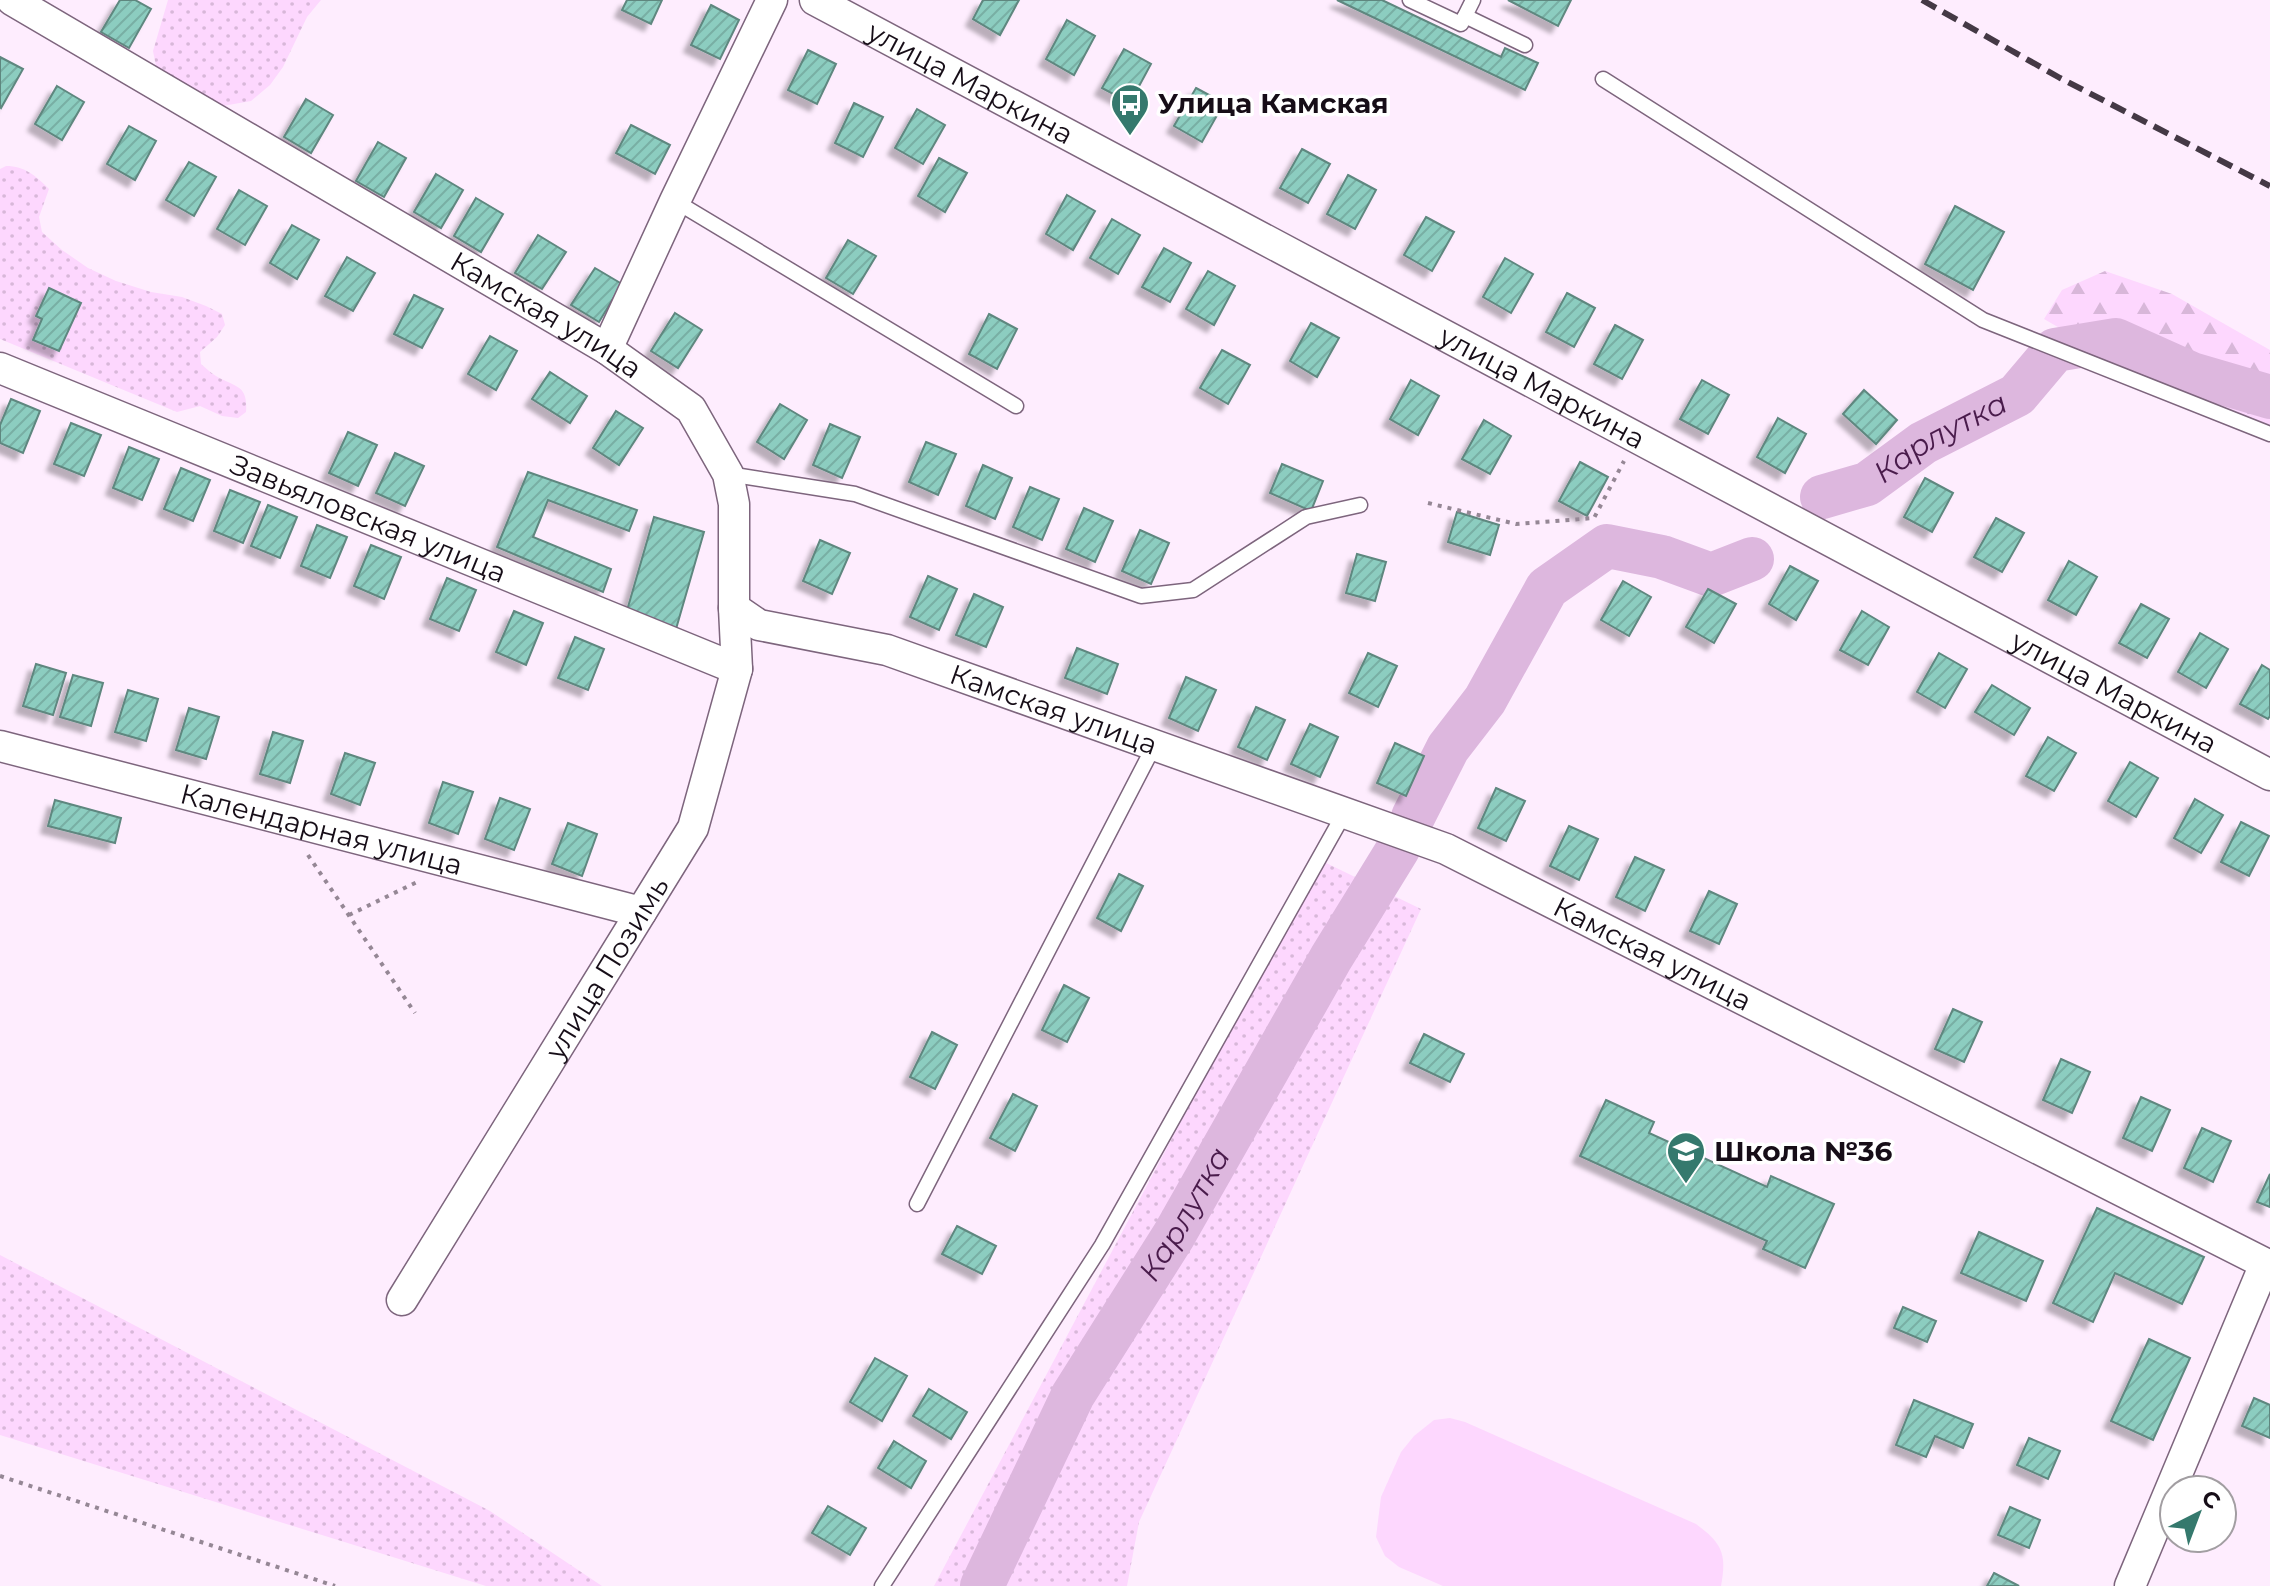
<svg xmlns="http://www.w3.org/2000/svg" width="2270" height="1586" viewBox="0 0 2270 1586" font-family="Montserrat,sans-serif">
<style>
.grass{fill:url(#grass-dots)}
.forest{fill:url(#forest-firs)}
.garden{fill:#fdd7fe}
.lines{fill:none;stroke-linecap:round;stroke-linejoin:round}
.river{stroke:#ddb7de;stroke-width:44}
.building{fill:url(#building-hatch);stroke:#5e877f;stroke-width:2;filter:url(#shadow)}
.service-casing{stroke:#7d657d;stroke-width:17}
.minor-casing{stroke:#7d657d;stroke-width:33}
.path{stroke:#958795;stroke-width:4;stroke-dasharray:4 6;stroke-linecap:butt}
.service{stroke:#fff;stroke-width:14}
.minor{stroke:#fff;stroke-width:30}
.rail{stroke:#443945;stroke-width:6;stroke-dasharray:16 8;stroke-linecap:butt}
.labels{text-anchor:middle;stroke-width:7;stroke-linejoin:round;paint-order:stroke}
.street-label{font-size:28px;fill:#160d17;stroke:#fff}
.poi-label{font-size:28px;font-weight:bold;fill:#160d17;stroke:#fff;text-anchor:start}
.water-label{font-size:30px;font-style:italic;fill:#491b4b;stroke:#fff}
</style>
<defs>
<pattern id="grass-dots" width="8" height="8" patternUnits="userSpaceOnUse" patternTransform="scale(2)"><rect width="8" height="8" fill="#fdd7fe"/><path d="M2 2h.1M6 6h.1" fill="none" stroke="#d8b7d9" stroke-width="1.8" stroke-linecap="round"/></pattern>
<pattern id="forest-firs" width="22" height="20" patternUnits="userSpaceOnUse" patternTransform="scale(2)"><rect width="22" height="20" fill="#fdd7fe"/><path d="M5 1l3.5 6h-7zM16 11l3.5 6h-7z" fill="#d8b7d9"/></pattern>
<pattern id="building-hatch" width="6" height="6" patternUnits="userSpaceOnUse" patternTransform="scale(2)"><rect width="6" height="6" fill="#8ccdc0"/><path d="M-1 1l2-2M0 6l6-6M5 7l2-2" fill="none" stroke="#78afa4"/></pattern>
<filter id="shadow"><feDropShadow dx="-7" dy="7" stdDeviation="2" flood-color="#0004"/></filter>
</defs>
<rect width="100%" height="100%" fill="#feedfe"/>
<g class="grass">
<polygon points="168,0 321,0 307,17 283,67 270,85 251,101 217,107 166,81 156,66 153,51"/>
<path d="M6,166C25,166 36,176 49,189L39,217L42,232L62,250L88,268L116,281L151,292L182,297L206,306L222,314L225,325L217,337L200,352L201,364C206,368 211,373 216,376C236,388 248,384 246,412L238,418L222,416L200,406L177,412L0,339V169Z"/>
<polygon points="1320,860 1421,909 1139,1522 1127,1586 934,1586"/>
<polygon points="0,1255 490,1511 602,1586 486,1586 0,1435"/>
</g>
<polygon class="forest" points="2105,271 2172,294 2270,350 2270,425 2132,370 2044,319 2062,290"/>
<path class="garden" d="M1450,1418L1465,1422L1696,1524C1722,1543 1727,1554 1721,1586H1443L1399,1567L1385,1556L1376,1537L1381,1497L1401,1452L1414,1436L1434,1420Z"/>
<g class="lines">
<g class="river">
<path id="s1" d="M1822,497L1867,484L1923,443L2017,395L2055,350L2116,340L2192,374L2270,397"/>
<polyline points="1413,817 1448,748 1485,700 1547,588 1607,546 1662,557 1711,575 1752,559"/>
<path id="s2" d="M982,1586L1073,1395L1174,1235L1331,958L1398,849"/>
</g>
</g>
<g class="building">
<polygon points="120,0 135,0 151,9 129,48 101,32"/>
<polygon points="627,0 662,0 651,24 622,10"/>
<polygon points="983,0 1019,0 1000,35 973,19"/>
<polygon points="1337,0 1382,0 1501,57 1505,48 1538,63 1525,90"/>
<polygon points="1508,0 1571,0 1558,26"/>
<polygon points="711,5 739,20 720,59 691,45"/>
<polygon points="1067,20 1095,36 1074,75 1046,59"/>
<polygon points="1124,49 1151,64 1130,103 1102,88"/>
<polygon points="808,50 836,64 817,104 788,90"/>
<polygon points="0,57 23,69 1,108 0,107"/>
<polygon points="57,86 84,102 62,140 35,124"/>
<polygon points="1196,88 1224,103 1202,142 1174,126"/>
<polygon points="306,99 333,115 311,153 284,137"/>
<polygon points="854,103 883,117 863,157 835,143"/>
<polygon points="917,109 945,125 923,164 895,148"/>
<polygon points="631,125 670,145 655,174 616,153"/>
<polygon points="129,126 156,141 135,180 107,164"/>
<polygon points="378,142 406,158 384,197 356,181"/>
<polygon points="1302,149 1330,164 1308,203 1280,188"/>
<polygon points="939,158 967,173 945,212 918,196"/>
<polygon points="189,162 216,177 194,216 166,200"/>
<polygon points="436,174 463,190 441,228 414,212"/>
<polygon points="1348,175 1376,190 1355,229 1327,214"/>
<polygon points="239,190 267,206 245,245 217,229"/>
<polygon points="1067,195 1095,211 1073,250 1046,234"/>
<polygon points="476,198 503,214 481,252 454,236"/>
<polygon points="1955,206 2004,232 1973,290 1925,264"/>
<polygon points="1426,217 1454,232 1432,271 1404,255"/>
<polygon points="1112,219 1140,235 1118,274 1090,258"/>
<polygon points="292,225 319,240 297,279 270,263"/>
<polygon points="538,235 566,252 542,289 515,273"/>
<polygon points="848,240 876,256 853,294 826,278"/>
<polygon points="1164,248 1191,263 1170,302 1142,287"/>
<polygon points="347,257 375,273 353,311 325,296"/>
<polygon points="1505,258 1533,274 1511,313 1483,297"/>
<polygon points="595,268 622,284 599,322 571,305"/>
<polygon points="1208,271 1235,286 1214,325 1186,309"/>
<polygon points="49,288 81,303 59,351 33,340 42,319 36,316"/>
<polygon points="1567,293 1595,308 1574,347 1546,332"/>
<polygon points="414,295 443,309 422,348 394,334"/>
<polygon points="675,313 702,330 678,368 651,351"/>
<polygon points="989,314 1017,329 997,369 969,354"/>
<polygon points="1311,323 1339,338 1317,377 1290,361"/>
<polygon points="1615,325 1643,340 1622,379 1594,364"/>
<polygon points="490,336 517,351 496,390 468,374"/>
<polygon points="1222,350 1250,365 1228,404 1200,388"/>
<polygon points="550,372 587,396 570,423 532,399"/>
<polygon points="1411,380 1439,396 1418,435 1390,419"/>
<polygon points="1702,380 1729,395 1708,434 1680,419"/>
<polygon points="1864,390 1897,420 1876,444 1843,414"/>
<polygon points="11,399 40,411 23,453 0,443 0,425"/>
<polygon points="780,404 807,420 784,459 757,442"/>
<polygon points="616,411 643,428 619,465 593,448"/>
<polygon points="1778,418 1806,434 1785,473 1757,457"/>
<polygon points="1484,420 1511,436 1490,474 1462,459"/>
<polygon points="71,423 101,435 84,476 54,464"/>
<polygon points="830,424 860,437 842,478 813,465"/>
<polygon points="348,432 377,445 358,486 329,473"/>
<polygon points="926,442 956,454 938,495 909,482"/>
<polygon points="129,447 159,459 142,500 113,488"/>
<polygon points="395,453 424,466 405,506 376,493"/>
<polygon points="1580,462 1608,477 1587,516 1559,501"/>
<polygon points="1282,464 1323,481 1311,511 1270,493"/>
<polygon points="983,465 1012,478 995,519 966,506"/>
<polygon points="181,468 210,480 193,521 164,509"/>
<polygon points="528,472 637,510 629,531 548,500 533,537 611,569 603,592 497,547"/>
<polygon points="1925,478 1953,493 1932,532 1904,517"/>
<polygon points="1030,487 1059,499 1042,540 1013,527"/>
<polygon points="230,490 260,502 243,543 214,531"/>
<polygon points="268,505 297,517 280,558 251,546"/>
<polygon points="1084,508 1113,521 1095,562 1066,549"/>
<polygon points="1457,512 1499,525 1490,555 1448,542"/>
<polygon points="654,517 704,532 676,629 626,614"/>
<polygon points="1996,518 2024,533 2002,572 1974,557"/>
<polygon points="317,525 347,537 330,578 301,566"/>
<polygon points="1140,530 1169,543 1151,584 1122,571"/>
<polygon points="820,540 850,553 832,594 803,581"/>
<polygon points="371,545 401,557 384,599 354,586"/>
<polygon points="1357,554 1386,562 1375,601 1346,593"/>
<polygon points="2069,561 2097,577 2076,615 2048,600"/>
<polygon points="1790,566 1818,581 1796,620 1769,604"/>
<polygon points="928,576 957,589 939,630 910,617"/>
<polygon points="447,578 476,590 459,631 430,619"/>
<polygon points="1623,581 1651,597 1629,636 1601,620"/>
<polygon points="1708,589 1736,604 1714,643 1686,627"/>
<polygon points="974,594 1003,607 986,647 956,635"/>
<polygon points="2141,604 2169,619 2147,658 2119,643"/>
<polygon points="514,611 543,623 526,665 496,652"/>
<polygon points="1862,611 1889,627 1868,665 1840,650"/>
<polygon points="2200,633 2228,649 2206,688 2178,672"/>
<polygon points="575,637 604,649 588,690 558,678"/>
<polygon points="1077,648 1118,664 1107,694 1065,678"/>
<polygon points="1368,653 1397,666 1378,707 1349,693"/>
<polygon points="1939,653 1967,669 1945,708 1917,692"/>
<polygon points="36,664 66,673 53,715 23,706"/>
<polygon points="2262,665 2270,670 2270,716 2268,719 2240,704"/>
<polygon points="73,675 103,683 91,726 60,717"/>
<polygon points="1186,677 1216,690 1198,731 1169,718"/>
<polygon points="1992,685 2030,708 2014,735 1975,712"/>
<polygon points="128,690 158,699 146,741 115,732"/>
<polygon points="1256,707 1285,720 1267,760 1238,747"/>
<polygon points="189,708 219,717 206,759 176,750"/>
<polygon points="1310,724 1338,737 1320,777 1291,764"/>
<polygon points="273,732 303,741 290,783 260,774"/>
<polygon points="2048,737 2076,753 2054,791 2026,776"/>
<polygon points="1395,743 1424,756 1406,796 1377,783"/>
<polygon points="345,753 375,763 360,805 331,794"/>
<polygon points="2130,762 2158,778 2136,817 2108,801"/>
<polygon points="443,782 473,792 458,834 429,823"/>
<polygon points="1496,788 1525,801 1506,841 1478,828"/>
<polygon points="500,798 530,809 514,850 485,839"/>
<polygon points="2195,799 2223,815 2201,853 2174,838"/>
<polygon points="55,800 121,818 115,843 48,826"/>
<polygon points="2241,822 2269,836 2249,876 2221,862"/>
<polygon points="568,823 597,834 582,876 552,864"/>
<polygon points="1569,826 1598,839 1579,880 1550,866"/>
<polygon points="1635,857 1664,870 1645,911 1616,897"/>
<polygon points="1119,874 1143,886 1121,931 1097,918"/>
<polygon points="1709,891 1737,904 1719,944 1690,931"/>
<polygon points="1064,985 1089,998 1067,1042 1042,1030"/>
<polygon points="1953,1009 1982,1022 1964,1062 1935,1049"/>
<polygon points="932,1032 957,1045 935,1089 910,1077"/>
<polygon points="1424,1034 1464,1054 1450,1082 1410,1063"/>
<polygon points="2061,1059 2090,1072 2072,1113 2043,1100"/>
<polygon points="1013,1094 1037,1106 1015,1151 990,1138"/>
<polygon points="2141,1097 2170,1110 2152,1151 2123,1138"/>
<polygon points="1606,1100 1654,1122 1649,1133 1767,1187 1771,1176 1834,1204 1805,1268 1763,1249 1767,1241 1580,1156"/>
<polygon points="2202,1128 2231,1141 2213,1182 2184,1168"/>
<polygon points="2270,1174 2270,1207 2257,1202"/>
<polygon points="2097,1208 2204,1257 2182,1304 2115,1273 2093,1322 2053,1303"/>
<polygon points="957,1226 996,1246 982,1274 942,1254"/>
<polygon points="1979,1232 2043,1261 2026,1301 1961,1273"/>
<polygon points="1903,1307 1936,1321 1927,1342 1894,1328"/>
<polygon points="2149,1339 2190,1358 2153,1440 2111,1421"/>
<polygon points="875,1358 907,1376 882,1421 850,1402"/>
<polygon points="929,1389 967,1412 951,1439 913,1416"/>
<polygon points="2254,1398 2270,1405 2270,1438 2242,1426"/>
<polygon points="1914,1400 1973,1424 1963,1448 1935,1436 1926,1457 1896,1445"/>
<polygon points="2029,1438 2060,1451 2048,1479 2017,1465"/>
<polygon points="894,1441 926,1461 911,1488 878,1468"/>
<polygon points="828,1506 866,1528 850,1555 812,1533"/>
<polygon points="2010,1507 2040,1520 2029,1548 1998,1535"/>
<polygon points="1994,1573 2019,1586 1987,1586"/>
</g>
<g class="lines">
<g class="service-casing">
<g id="service">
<polyline points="1410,0 1461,24 1473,0"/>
<polyline points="1465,16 1525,45"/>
<polyline points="1603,79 1983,320 2270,434"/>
<polyline points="675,201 1016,406"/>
<polyline points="728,474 855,494 1141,596 1193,590 1306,517 1360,505"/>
<polyline points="917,1204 1154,746"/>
<polyline points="882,1586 1102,1245 1345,812"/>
</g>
</g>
<g class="minor-casing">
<g id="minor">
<path id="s3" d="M12,0L607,349L691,409L728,474L734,504V608L759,625L887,650L1446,849L2270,1266"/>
<path id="s4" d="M815,0L2270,775"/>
<polyline points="607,349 675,201 772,0"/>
<path id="s5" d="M0,368L737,669"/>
<path id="s6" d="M0,746L641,912"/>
<path id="s7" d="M402,1300L693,828L737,669L734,608"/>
<polyline points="2130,1586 2265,1264"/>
</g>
</g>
<g class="path">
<polyline points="1428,503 1516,524 1594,518 1624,461"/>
<polyline points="308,855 415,1013"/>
<polyline points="349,915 417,882"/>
<polyline points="0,1476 335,1586"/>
</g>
<use href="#service" class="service"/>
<use href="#minor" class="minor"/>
<polyline class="rail" points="1922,0 2060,78 2270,186"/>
</g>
<defs>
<g id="bus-pin" transform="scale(2)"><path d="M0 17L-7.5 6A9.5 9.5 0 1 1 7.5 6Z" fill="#35796d" stroke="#fff"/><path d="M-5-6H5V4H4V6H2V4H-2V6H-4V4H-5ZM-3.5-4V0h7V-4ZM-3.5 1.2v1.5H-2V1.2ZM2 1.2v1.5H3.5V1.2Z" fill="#fff"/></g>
<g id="school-pin" transform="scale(2)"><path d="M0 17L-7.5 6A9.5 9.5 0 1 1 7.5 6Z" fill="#35796d" stroke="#fff"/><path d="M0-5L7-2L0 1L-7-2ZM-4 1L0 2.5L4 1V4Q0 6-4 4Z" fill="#fff"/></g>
</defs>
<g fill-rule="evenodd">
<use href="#bus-pin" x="1130" y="103"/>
<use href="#school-pin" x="1686" y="1151"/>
</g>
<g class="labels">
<g class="street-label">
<text dy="10" stroke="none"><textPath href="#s4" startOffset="176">улица Маркина</textPath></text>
<text dy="10" stroke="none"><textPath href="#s3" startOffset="620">Камская улица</textPath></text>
<text dy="10" stroke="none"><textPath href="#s4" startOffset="824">улица Маркина</textPath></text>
<text dy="10" stroke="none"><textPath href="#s5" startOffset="398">Завьяловская улица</textPath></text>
<text dy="10" stroke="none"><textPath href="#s4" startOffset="1472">улица Маркина</textPath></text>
<text dy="10" stroke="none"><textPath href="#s3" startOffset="1340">Камская улица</textPath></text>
<text dy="10" stroke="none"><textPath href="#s6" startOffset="332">Календарная улица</textPath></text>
<text dy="10" stroke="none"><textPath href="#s3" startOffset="1988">Камская улица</textPath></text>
<text dy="10" stroke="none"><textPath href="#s7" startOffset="390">улица Позимь</textPath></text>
</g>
<g class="poi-label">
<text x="1158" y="113">Улица Камская</text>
<text x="1714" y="1161">Школа №36</text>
</g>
<g class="water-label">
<text dy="10" stroke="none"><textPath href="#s1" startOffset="134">Карлутка</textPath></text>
<text dy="10" stroke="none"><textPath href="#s2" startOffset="424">Карлутка</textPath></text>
</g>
</g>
<g transform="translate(2198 1514) rotate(42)"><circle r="38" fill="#ffffff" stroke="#a29ea2" stroke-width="2"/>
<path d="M0-6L14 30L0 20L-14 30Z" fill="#35796d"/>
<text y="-12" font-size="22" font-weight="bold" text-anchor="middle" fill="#160d17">С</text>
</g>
</svg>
